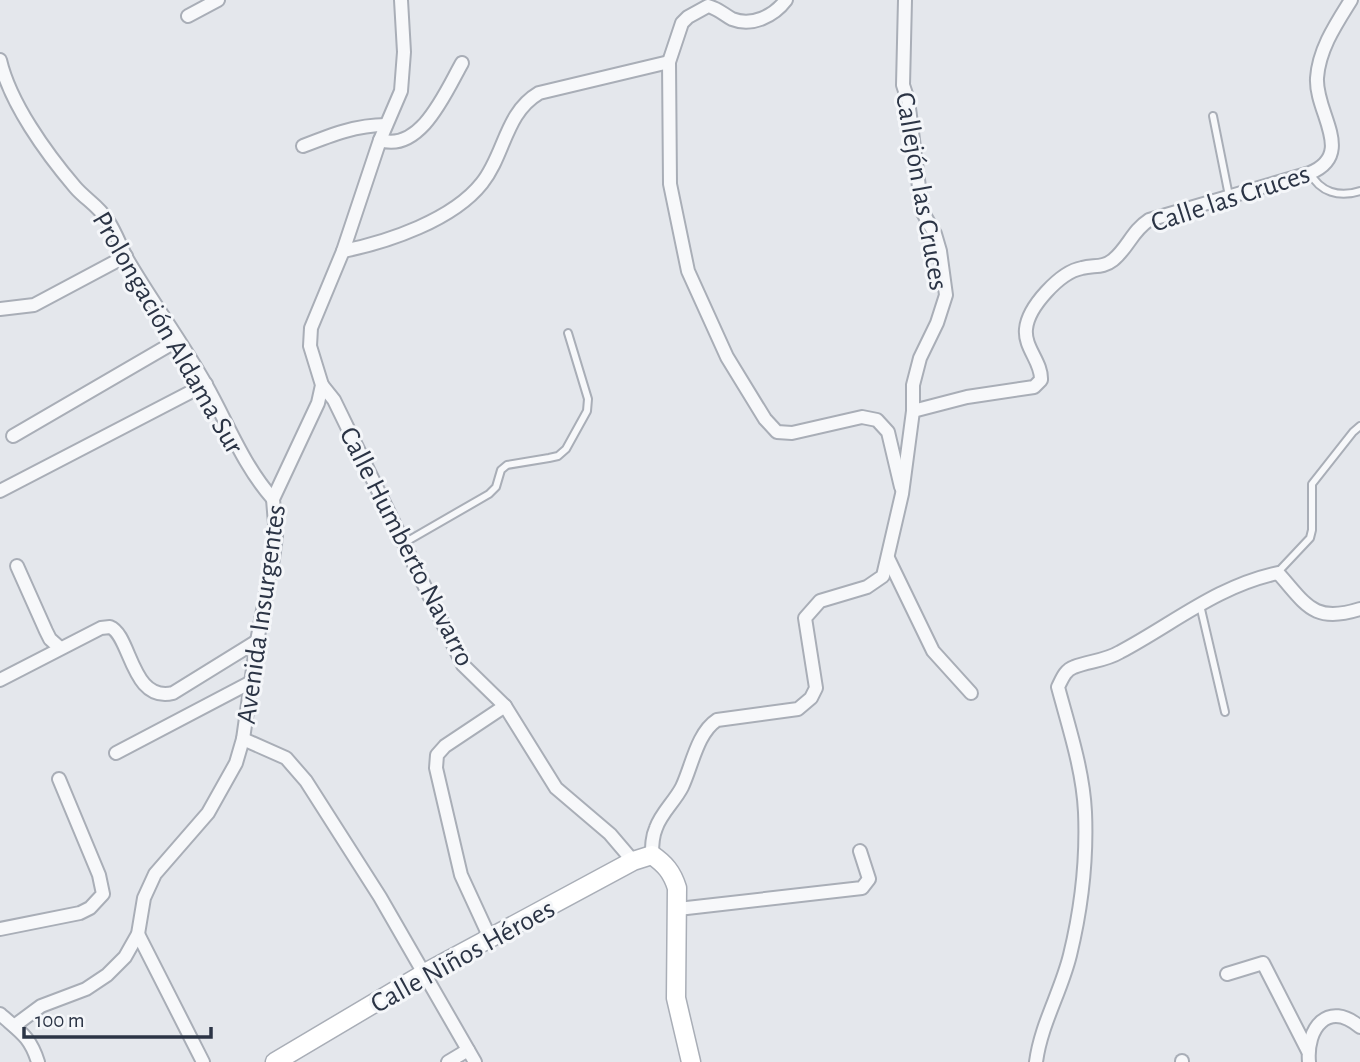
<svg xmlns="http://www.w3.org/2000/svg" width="1360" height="1062" viewBox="0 0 1360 1062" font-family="'Alegreya Sans',sans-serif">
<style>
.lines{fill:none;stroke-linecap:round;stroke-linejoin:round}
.lane-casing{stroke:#a9aeb7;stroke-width:10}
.street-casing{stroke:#a9aeb7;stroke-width:16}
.secondary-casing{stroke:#a9aeb7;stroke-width:21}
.lane{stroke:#f7f8fa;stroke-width:6}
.street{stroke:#f7f8fa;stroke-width:12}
.secondary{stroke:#fff;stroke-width:18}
.labels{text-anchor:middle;stroke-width:6;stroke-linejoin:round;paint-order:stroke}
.street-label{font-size:28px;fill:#2b3445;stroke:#f4f6f9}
</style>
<rect width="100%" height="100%" fill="#e4e7ec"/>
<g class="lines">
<g class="lane-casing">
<g id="lane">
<polyline points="1213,116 1229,196"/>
<path d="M1310,173C1320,192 1339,198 1360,191"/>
<polyline points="404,543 489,494 496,487 501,470 507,465 549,458 558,456 566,449 587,411 588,399 568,333"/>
<polyline points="1278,572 1310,538 1312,530 1312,484 1353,432 1360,426"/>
<polyline points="1200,605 1225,712"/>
</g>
</g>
<g class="street-casing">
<g id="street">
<path d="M786,0C774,16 752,27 732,19C723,14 719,9 708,6L688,17L682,23L669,62L670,184L688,271L727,357L765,419L777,432L792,433L862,417L877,420L888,432L901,487"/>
<polyline points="188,16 218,0"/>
<path d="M0,60C10,103 46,153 75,187C85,199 99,206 108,221C116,233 120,246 127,259C152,302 182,342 206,385C228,424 243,465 273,499"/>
<path d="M380,140C421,153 446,91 462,63"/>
<path d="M303,146C331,135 356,125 386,125"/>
<path d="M343,251C388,242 453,220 482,183C505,154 505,113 539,93L669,62"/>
<polyline points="0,309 34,305 126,256"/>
<polyline points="322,385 334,400 463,665 505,706 556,788 610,834 633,861"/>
<path d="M913,411L967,397L1034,387L1041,380C1042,362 1024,348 1026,329C1028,307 1060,272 1082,268C1094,265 1103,268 1113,260C1128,248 1132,231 1149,220L1310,173C1356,154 1315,113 1317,78C1319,49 1336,24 1351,0"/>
<polyline points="13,436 178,340"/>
<polyline points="0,491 206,384"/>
<polyline points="888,558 933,651 971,693"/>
<polyline points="17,566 46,631 50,639 60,648"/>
<path d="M0,680L101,628L110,627C131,635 131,703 173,693L257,641"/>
<polyline points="243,739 286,758 306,781 380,897 475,1062"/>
<polyline points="116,753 253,681"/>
<path d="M652,855C652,846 652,837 656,828C661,813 675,801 682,787C692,766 697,733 717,720L798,709L811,698L816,688L805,618L820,601L867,587L883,576L902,494L913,411V385L920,358L937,323L946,295L940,251L935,234L922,211L908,100L903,85L905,0"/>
<polyline points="678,909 862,888 869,879 860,851"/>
<polyline points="0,929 80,913 90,908 103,894 99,875 59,779"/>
<polyline points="138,934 203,1062"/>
<polyline points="490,938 461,875 436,768 437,755 445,746 505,706"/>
<polyline points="1227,974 1263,963 1308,1051"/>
<path d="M0,1014C19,1031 30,1036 38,1062"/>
<polyline points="14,1026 41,1006 86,989 107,975 125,957 138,934 144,898 155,874 208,813 236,763 243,739 257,641 273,559 276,536 273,499 318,403 322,385 310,346 311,328 343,251 380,140 401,91 404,52 401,0"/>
<polyline points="1182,1061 1182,1062"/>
<polyline points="448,1062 468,1050"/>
<path d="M1036,1062C1041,1024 1061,992 1070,955C1081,910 1087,859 1085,812C1083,770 1069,728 1058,687C1062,679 1065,670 1074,667C1089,661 1105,661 1120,652C1173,624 1217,586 1278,573C1306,604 1313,624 1360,609"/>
<path d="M1309,1062C1306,1028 1328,1000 1360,1027"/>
</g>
</g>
<g class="secondary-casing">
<path id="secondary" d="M275,1062L425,973L633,861L652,855C665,864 672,872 677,888L676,998L691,1062"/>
</g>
<use href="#lane" class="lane"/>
<use href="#street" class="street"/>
<use href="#secondary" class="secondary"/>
</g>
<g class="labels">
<g class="street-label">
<text transform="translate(923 191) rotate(80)" y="10">Callejón las Cruces</text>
<text transform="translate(1230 197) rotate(-18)" y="10">Calle las Cruces</text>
<text transform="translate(169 332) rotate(60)" y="10">Prolongación Aldama Sur</text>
<text transform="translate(408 546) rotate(63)" y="10">Calle Humberto Navarro</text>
<text transform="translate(260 614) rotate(-82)" y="10">Avenida Insurgentes</text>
<text transform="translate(462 955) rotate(-29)" y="10">Calle Niños Héroes</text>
</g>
</g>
<path d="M24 1027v10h187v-10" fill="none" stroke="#2b3445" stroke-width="3.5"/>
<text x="35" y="1027" font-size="21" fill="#2b3445" stroke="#f4f6f9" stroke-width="5" paint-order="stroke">100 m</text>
</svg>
